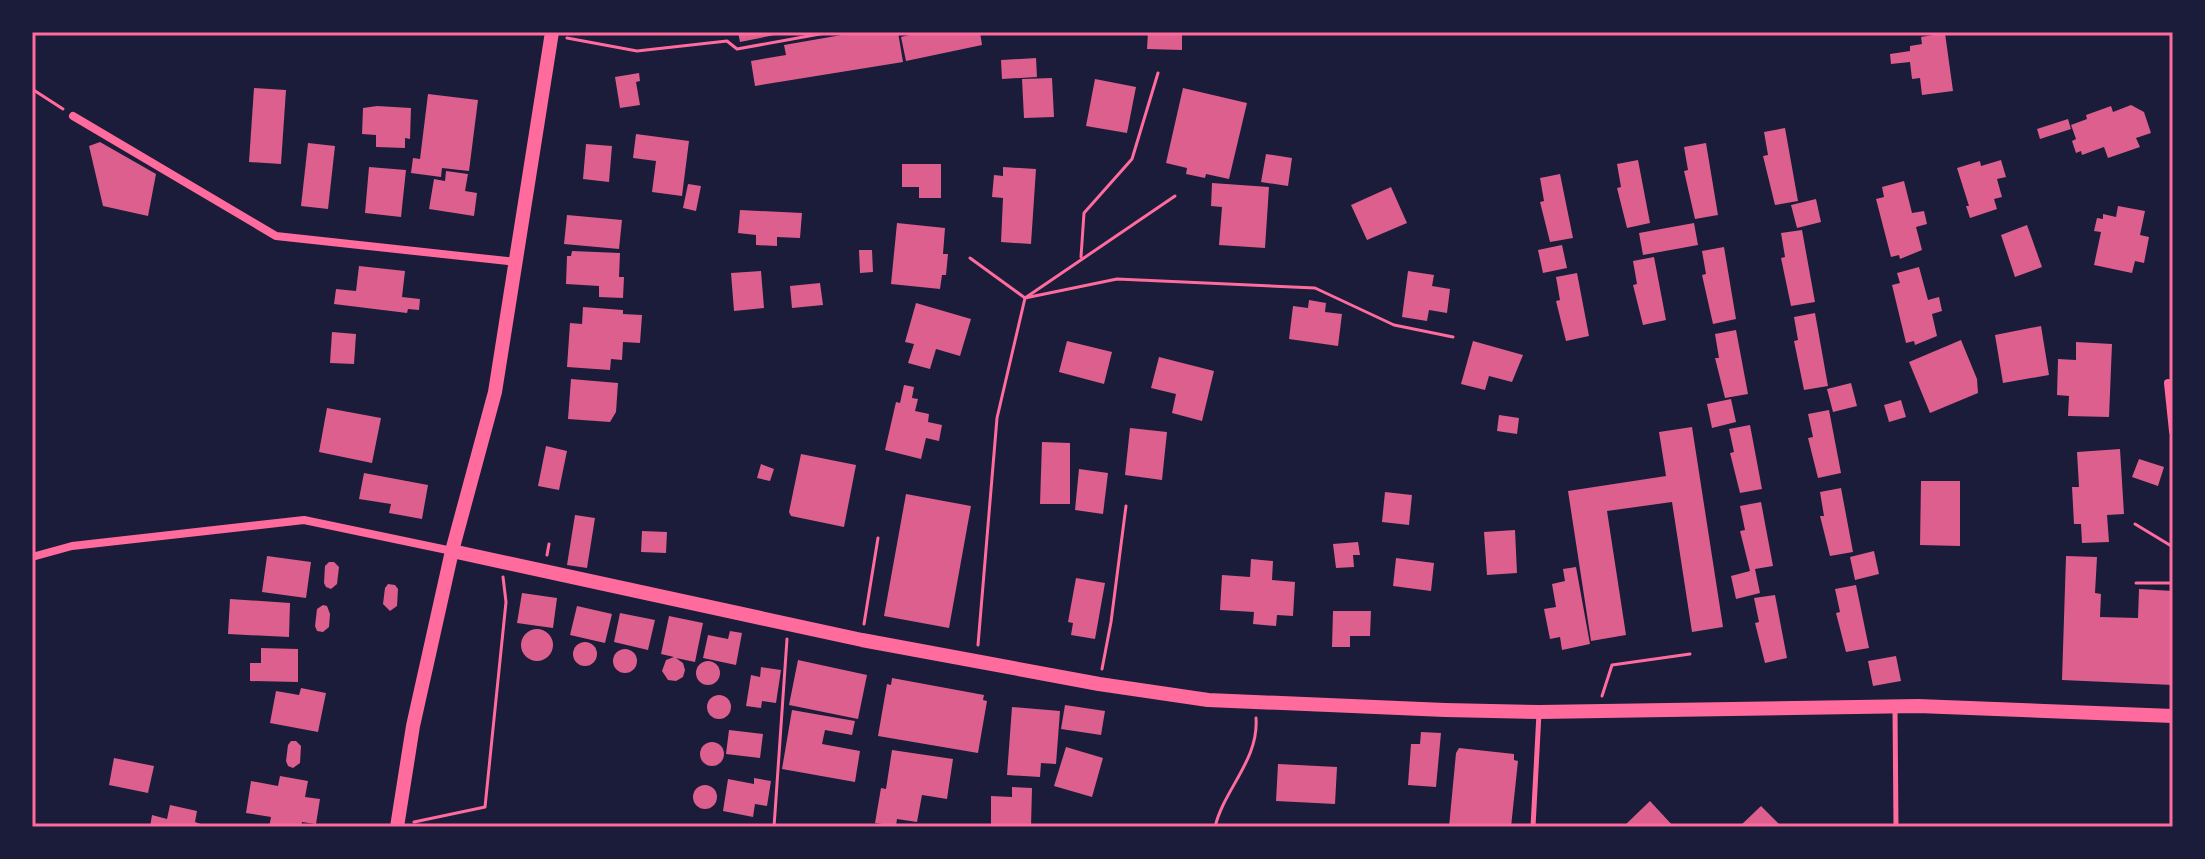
<svg xmlns="http://www.w3.org/2000/svg" width="2205" height="859" viewBox="0 0 2205 859" font-family="'Work Sans',sans-serif">
<style>
.building{fill:#dd5f8e}
.lines{fill:none;stroke-linecap:round;stroke-linejoin:round}
.path{stroke:#ff6b9d;stroke-width:3}
.service{stroke:#ff6b9d;stroke-width:5}
.minor{stroke:#ff6b9d;stroke-width:8}
.secondary{stroke:#ff6b9d;stroke-width:14}
.primary{stroke:#ff6b9d;stroke-width:14}
.neatline{fill:none;stroke:#ff6b9d;stroke-width:3}
</style>
<rect width="100%" height="100%" fill="#1b1b3a"/>
<g class="building">
<polygon points="738,32 785,32 785,33 740,42"/>
<polygon points="859,32 898,32 903,62 755,86 751,61 786,55 784,45"/>
<polygon points="922,32 980,32 982,45 906,61 901,37"/>
<polygon points="1148,32 1182,32 1182,50 1147,49"/>
<polygon points="1945,33 1953,91 1922,95 1920,78 1912,79 1910,62 1891,64 1890,54 1910,51 1910,46 1922,44 1921,37"/>
<polygon points="1036,58 1037,77 1002,79 1001,60"/>
<polygon points="639,73 640,81 636,82 640,105 620,108 615,77"/>
<polygon points="1052,78 1054,117 1024,118 1022,79"/>
<polygon points="1095,79 1136,87 1127,133 1086,126"/>
<polygon points="254,88 286,90 281,164 249,162"/>
<polygon points="1183,88 1247,103 1229,179 1206,174 1205,178 1186,174 1187,168 1166,163"/>
<polygon points="428,94 478,100 469,171 442,168 441,177 411,173 413,158 420,159"/>
<polygon points="2131,105 2144,112 2151,133 2136,138 2140,147 2108,158 2104,147 2082,155 2081,151 2076,153 2072,141 2076,139 2071,125 2087,119 2086,115 2111,106 2113,112"/>
<polygon points="377,106 411,108 410,139 405,138 405,148 376,147 376,135 362,134 363,108"/>
<polygon points="2068,119 2071,129 2040,139 2037,129"/>
<polygon points="1785,128 1798,201 1775,205 1763,156 1768,155 1764,132"/>
<polygon points="636,134 689,141 682,196 652,192 656,161 633,158"/>
<polygon points="100,142 156,174 148,216 103,206 89,146"/>
<polygon points="308,143 335,146 328,209 301,206"/>
<polygon points="1706,143 1718,215 1695,219 1684,171 1688,170 1684,147"/>
<polygon points="586,144 612,146 609,182 583,179"/>
<polygon points="1266,154 1292,158 1288,186 1261,182"/>
<polygon points="1638,160 1650,223 1627,228 1617,188 1621,187 1617,164"/>
<polygon points="2001,160 2006,177 1997,179 2002,197 1994,199 1997,209 1970,218 1966,206 1969,206 1957,168 1980,161 1981,166"/>
<polygon points="902,164 941,164 941,198 919,198 919,187 902,187"/>
<polygon points="369,167 406,170 401,217 365,213"/>
<polygon points="1003,167 1036,169 1031,244 1001,242 1003,198 992,197 994,175 1003,176"/>
<polygon points="446,171 468,174 465,191 477,193 474,216 429,209 434,179 445,181"/>
<polygon points="1560,174 1573,238 1550,242 1540,202 1544,201 1540,178"/>
<polygon points="1904,181 1912,213 1924,211 1927,224 1916,227 1922,250 1900,259 1899,255 1891,257 1876,199 1884,197 1882,187"/>
<polygon points="1212,183 1269,187 1265,248 1219,245 1222,207 1211,206"/>
<polygon points="688,184 701,186 696,211 683,208"/>
<polygon points="1391,187 1407,223 1367,240 1351,205"/>
<polygon points="1816,199 1821,222 1797,228 1791,205"/>
<polygon points="2118,206 2145,211 2140,235 2149,237 2144,263 2135,261 2132,273 2094,265 2101,232 2094,231 2097,218 2103,219 2103,214 2116,217"/>
<polygon points="740,210 802,213 800,238 777,237 777,246 756,245 756,235 738,233"/>
<polygon points="567,215 622,220 619,249 564,244"/>
<polygon points="897,223 945,228 943,254 948,254 946,275 942,275 940,289 891,284"/>
<polygon points="1694,223 1698,245 1643,255 1639,233"/>
<polygon points="2027,225 2042,267 2015,277 2001,235"/>
<polygon points="1802,230 1815,302 1791,306 1781,258 1785,257 1781,233"/>
<polygon points="1562,245 1567,268 1543,273 1538,250"/>
<polygon points="1724,247 1736,319 1713,324 1702,275 1706,274 1702,251"/>
<polygon points="859,250 872,250 873,272 860,273"/>
<polygon points="572,251 620,253 619,277 624,277 623,298 599,297 599,286 566,284 567,256 571,256"/>
<polygon points="1654,257 1666,320 1643,325 1633,285 1637,284 1633,261"/>
<polygon points="359,266 405,271 402,297 420,299 419,310 408,309 407,313 334,304 336,289 356,291"/>
<polygon points="1919,267 1928,300 1939,297 1942,311 1932,314 1937,336 1915,345 1914,341 1906,343 1892,285 1900,283 1897,273"/>
<polygon points="761,271 764,308 734,311 731,273"/>
<polygon points="1408,271 1434,275 1432,286 1450,289 1447,313 1429,310 1427,321 1402,317"/>
<polygon points="1577,273 1589,336 1566,341 1556,301 1560,300 1556,277"/>
<polygon points="820,283 823,305 792,308 790,286"/>
<polygon points="1309,300 1326,303 1325,312 1342,314 1338,346 1289,339 1293,306 1308,308"/>
<polygon points="916,303 971,319 960,356 936,349 930,369 908,363 914,344 905,342"/>
<polygon points="583,307 623,310 623,314 642,315 640,343 623,342 622,360 611,359 610,370 567,367 570,323 582,324"/>
<polygon points="1815,313 1828,386 1804,390 1794,341 1798,340 1794,317"/>
<polygon points="2041,326 2049,375 2003,383 1995,335"/>
<polygon points="1736,330 1748,394 1725,398 1715,358 1719,358 1715,334"/>
<polygon points="332,332 356,334 354,364 330,363"/>
<polygon points="1961,340 1977,379 1978,393 1930,413 1909,362"/>
<polygon points="1067,341 1112,352 1104,384 1059,372"/>
<polygon points="1473,341 1523,355 1512,382 1489,376 1485,390 1461,384"/>
<polygon points="2076,342 2112,344 2109,417 2068,416 2069,396 2057,395 2058,359 2076,360"/>
<polygon points="1159,357 1214,371 1202,421 1172,413 1176,394 1151,388"/>
<polygon points="571,379 618,383 616,412 610,422 568,419"/>
<polygon points="1851,383 1857,406 1833,412 1827,389"/>
<polygon points="904,385 914,387 912,398 918,399 915,411 929,414 928,422 942,425 939,441 926,438 921,459 885,450 896,402 900,403"/>
<polygon points="1731,399 1736,422 1712,428 1707,404"/>
<polygon points="1901,400 1906,417 1889,422 1884,405"/>
<polygon points="327,408 381,418 372,463 319,452"/>
<polygon points="1829,410 1841,473 1818,478 1808,438 1813,437 1808,414"/>
<polygon points="1499,415 1519,418 1517,434 1497,431"/>
<polygon points="1750,425 1762,489 1740,493 1730,453 1734,452 1729,429"/>
<polygon points="1692,427 1723,627 1692,632 1672,502 1607,511 1626,635 1591,641 1568,491 1666,476 1659,432"/>
<polygon points="1130,428 1167,432 1162,480 1125,475"/>
<polygon points="1042,442 1070,443 1070,504 1040,504"/>
<polygon points="546,446 567,451 559,490 538,486"/>
<polygon points="2120,449 2124,514 2107,515 2109,542 2082,543 2081,524 2074,524 2072,487 2079,487 2077,452"/>
<polygon points="801,454 856,465 844,527 791,516 789,512"/>
<polygon points="2139,459 2164,467 2158,486 2132,477"/>
<polygon points="761,464 774,469 770,481 757,478"/>
<polygon points="1079,469 1108,473 1103,514 1075,510"/>
<polygon points="364,473 428,485 422,519 389,513 391,504 359,499"/>
<polygon points="1921,481 1960,481 1960,546 1920,545"/>
<polygon points="1841,488 1853,552 1830,556 1820,516 1824,516 1820,492"/>
<polygon points="1385,492 1412,495 1409,525 1382,522"/>
<polygon points="906,494 971,506 949,628 884,616"/>
<polygon points="1761,502 1773,566 1755,569 1760,593 1736,599 1731,576 1750,571 1740,531 1745,530 1740,506"/>
<polygon points="575,515 595,518 587,568 567,565"/>
<polygon points="1515,530 1517,573 1487,575 1484,532"/>
<polygon points="642,531 667,532 666,553 641,552"/>
<polygon points="1358,542 1360,555 1353,555 1354,567 1336,568 1333,544"/>
<polygon points="1874,551 1879,574 1855,580 1850,557"/>
<polygon points="267,556 311,562 306,598 262,592"/>
<polygon points="2066,556 2097,557 2095,593 2101,594 2100,617 2138,618 2139,589 2173,591 2173,685 2062,680"/>
<polygon points="1396,558 1434,563 1431,591 1393,586"/>
<polygon points="1251,559 1273,561 1272,580 1295,582 1293,616 1277,615 1276,626 1253,624 1254,612 1220,610 1222,575 1250,577"/>
<polygon points="329,562 334,562 339,567 337,584 331,589 326,587 324,583 325,566"/>
<polygon points="1576,567 1590,644 1562,650 1560,637 1550,639 1544,609 1556,607 1552,584 1565,581 1563,569"/>
<polygon points="1076,578 1105,583 1095,639 1071,635 1073,623 1068,622"/>
<polygon points="388,584 395,585 398,589 397,606 390,611 383,604 385,588"/>
<polygon points="1856,585 1869,648 1846,652 1836,613 1840,612 1835,589"/>
<polygon points="522,593 557,598 553,628 517,623"/>
<polygon points="1775,595 1787,658 1765,663 1755,623 1759,622 1754,598"/>
<polygon points="230,599 290,603 289,637 228,634"/>
<polygon points="323,605 327,606 330,614 329,627 323,632 317,631 315,626 317,609"/>
<polygon points="577,606 612,614 605,643 570,635"/>
<polygon points="1333,611 1371,611 1370,636 1350,636 1350,647 1332,647"/>
<polygon points="620,613 655,620 648,650 614,642"/>
<polygon points="669,616 703,623 695,662 676,658 683,663 685,670 683,677 676,681 668,680 662,671 666,660 674,657 661,654"/>
<circle cx="537" cy="645" r="16"/>
<polygon points="730,631 742,633 736,665 703,658 708,635 728,639"/>
<circle cx="585" cy="654" r="12"/>
<polygon points="261,648 298,649 298,682 250,681 250,663 261,663"/>
<circle cx="625" cy="661" r="12"/>
<polygon points="1896,656 1901,681 1873,686 1868,661"/>
<polygon points="798,660 867,675 858,719 789,705"/>
<circle cx="708" cy="673" r="12"/>
<polygon points="761,667 781,670 776,703 762,701 761,708 746,706 751,675 760,677"/>
<polygon points="892,678 984,695 983,700 987,701 978,753 878,736 887,684 891,685"/>
<polygon points="301,688 326,693 318,732 270,723 276,691 299,695"/>
<circle cx="719" cy="707" r="12"/>
<polygon points="1065,705 1105,711 1101,735 1061,729"/>
<polygon points="1012,707 1060,711 1056,764 1041,763 1040,777 1007,775"/>
<polygon points="792,710 855,721 852,735 825,730 822,744 860,751 855,782 782,769"/>
<polygon points="729,730 763,734 760,758 726,754"/>
<polygon points="1421,732 1441,733 1436,787 1408,785 1411,744 1420,744"/>
<polygon points="291,741 296,741 301,746 300,763 293,768 288,766 286,761 288,745"/>
<circle cx="712" cy="754" r="12"/>
<polygon points="1066,747 1103,758 1092,797 1054,786"/>
<polygon points="1459,748 1514,754 1514,760 1518,761 1511,827 1449,827 1456,753"/>
<polygon points="892,750 953,759 947,799 922,795 917,822 897,819 896,826 875,823 881,788 886,789"/>
<polygon points="114,758 154,766 148,793 109,785"/>
<polygon points="1278,764 1337,767 1335,804 1276,801"/>
<polygon points="280,776 308,781 305,797 320,799 316,824 302,822 301,827 269,827 271,817 246,813 251,781 278,786"/>
<polygon points="754,778 771,781 767,806 755,804 753,817 723,811 728,779 754,784"/>
<circle cx="705" cy="797" r="12"/>
<polygon points="1012,787 1032,788 1031,827 991,827 991,796 1012,797"/>
<polygon points="1650,801 1674,827 1623,827"/>
<polygon points="170,805 197,811 195,822 209,827 150,827 152,815 167,819"/>
<polygon points="1761,806 1782,827 1739,827"/>
</g>
<g class="lines">
<g class="path">
<polyline points="567,38 637,51 727,41 737,49 831,32"/>
<polyline points="32,89 63,109"/>
<polyline points="1081,257 1084,213 1132,159 1158,73"/>
<polyline points="970,258 1025,298 1117,279 1315,288 1394,325 1453,337"/>
<polyline points="2135,524 2173,547"/>
<polyline points="547,555 549,544"/>
<polyline points="2136,583 2173,583"/>
<polyline points="864,624 878,538"/>
<polyline points="978,645 997,418 1025,298 1175,196"/>
<polyline points="1102,669 1111,622 1126,506"/>
<polyline points="1602,696 1612,665 1690,654"/>
<polyline points="414,822 485,807 506,602 503,577"/>
<polyline points="774,827 787,639"/>
<path d="M1215,827C1224,789 1259,760 1256,718"/>
</g>
<g class="service">
<polyline points="1895,708 1896,827"/>
<polyline points="1533,827 1539,713"/>
</g>
<g class="minor">
<polyline points="73,116 276,236 516,262"/>
<polyline points="2168,383 2173,431"/>
<polyline points="32,557 72,546 304,520 452,551"/>
</g>
<polyline class="secondary" points="452,551 862,640 1099,684 1208,700 1445,710 1539,712 1918,706 2173,716"/>
<polyline class="primary" points="397,827 413,726 452,551 495,392 552,32"/>
</g>
<rect width="2205" height="859" fill="none" stroke="#1b1b3a" stroke-width="68"/>
<rect x="34" y="34" width="2137" height="791" class="neatline"/>
</svg>
